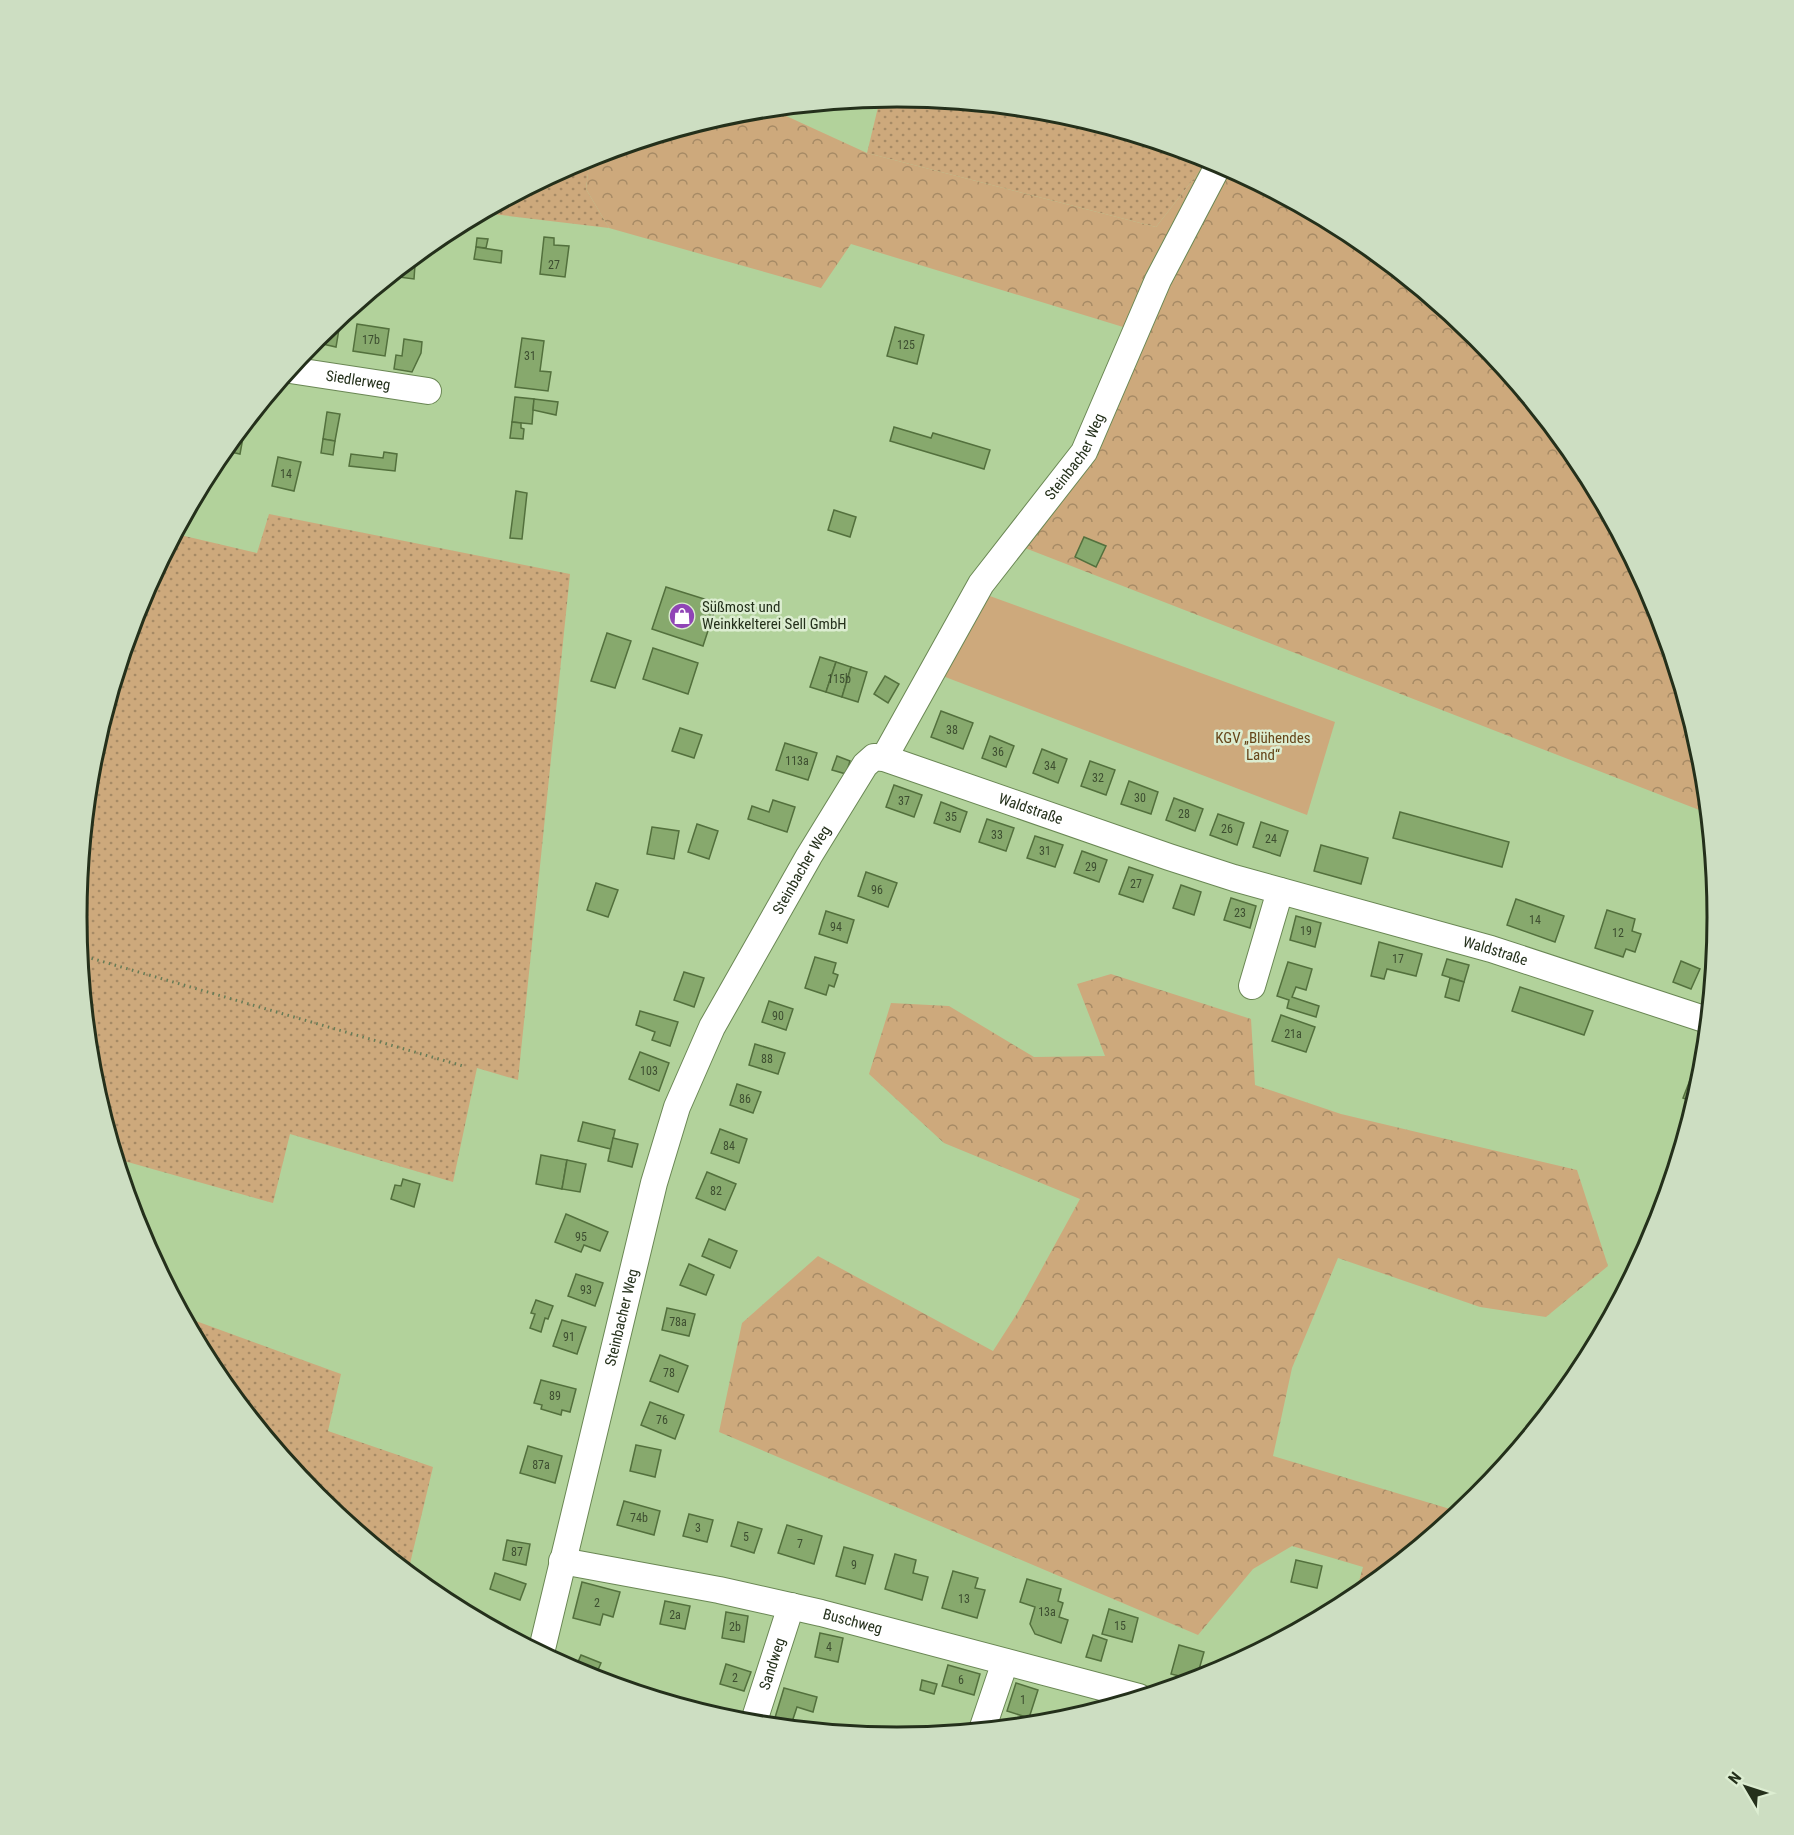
<svg xmlns="http://www.w3.org/2000/svg" width="1794" height="1835" viewBox="0 0 1794 1835" font-family="'Roboto Condensed',sans-serif">
<style>
.grass{fill:url(#grass-dots)}
.forest{fill:url(#forest-crowns)}
.garden{fill:#cda97c}
.building{fill:#87a96d;stroke:#53703d;stroke-width:1.5}
.lines{fill:none;stroke-linecap:round;stroke-linejoin:round}
.minor-casing{stroke:#6a8754;stroke-width:28}
.path{stroke:#667b56;stroke-width:3;stroke-dasharray:1.5 4.5;stroke-linecap:butt}
.minor{stroke:#fff;stroke-width:26}
.labels{text-anchor:middle;stroke-width:5;stroke-linejoin:round;paint-order:stroke}
.number-label{font-size:12px;fill:#3d4e30}
.street-label{font-size:15px;fill:#24301b;stroke:#dcedd1}
.poi-label{font-size:15px;fill:#24301b;stroke:#dcedd1;text-anchor:start}
.park-label{font-size:15px;fill:#66461a;stroke:#dcedd1}
.rim{fill:none;stroke:#24301b;stroke-width:3}
</style>
<defs>
<pattern id="grass-dots" width="8" height="8" patternUnits="userSpaceOnUse" patternTransform="scale(1.5)"><rect width="8" height="8" fill="#cda97c"/><path d="M2 2h.1M6 6h.1" fill="none" stroke="#a68a65" stroke-width="1.8" stroke-linecap="round"/></pattern>
<pattern id="forest-crowns" width="20" height="18" patternUnits="userSpaceOnUse" patternTransform="scale(1.5)"><rect width="20" height="18" fill="#cda97c"/><path d="M2 6a3 3 0 1 1 6 0M12 15a3 3 0 1 1 6 0" fill="none" stroke="#a68a65"/></pattern>
</defs>
<rect width="100%" height="100%" fill="#b2d29b"/>
<g class="grass">
<polygon points="897,97 1057,113 1209,159 1156,227 867,153 880,99"/>
<polygon points="590,157 586,189 609,228 484,213"/>
<polygon points="269,514 570,574 518,1080 477,1068 453,1182 290,1134 273,1203 117,1159 92,1077 77,917 92,757 139,603 176,534 257,553"/>
<polygon points="185,1317 341,1374 328,1431 433,1467 408,1572 317,1497 215,1373"/>
</g>
<g class="forest">
<polygon points="771,109 867,153 1156,227 1209,159 1353,235 1477,338 1579,462 1655,604 1702,758 1707,813 1025,548 1146,334 851,244 821,288 609,228 586,189 590,157 737,113"/>
<polygon points="1111,974 1251,1019 1255,1085 1341,1114 1577,1170 1608,1266 1546,1317 1480,1307 1338,1258 1292,1368 1273,1456 1460,1512 1354,1599 1363,1567 1292,1546 1253,1569 1198,1635 719,1432 742,1323 818,1256 993,1351 1018,1312 1080,1199 944,1143 869,1074 891,1003 949,1006 1034,1057 1105,1056 1077,984"/>
</g>
<polygon class="garden" points="987,595 1335,722 1307,815 940,675"/>
<g class="building">
<polygon points="544,237 554,238 554,245 569,246 565,277 540,274"/>
<polygon points="477,238 488,239 486,248 476,247"/>
<polygon points="476,247 502,251 501,263 474,259"/>
<polygon points="406,264 415,265 414,279 391,276"/>
<polygon points="335,322 340,323 336,347 318,343 320,335"/>
<polygon points="357,324 389,329 385,356 353,351"/>
<polygon points="895,327 924,335 917,364 887,356"/>
<polygon points="522,338 544,341 540,371 551,372 548,391 515,387"/>
<polygon points="404,339 422,342 421,353 412,372 394,369 396,355 402,356"/>
<polygon points="515,397 534,399 532,424 512,422"/>
<polygon points="534,399 558,402 556,415 533,410"/>
<polygon points="327,412 340,414 335,441 323,439"/>
<polygon points="512,422 521,423 521,428 524,429 523,439 510,438"/>
<polygon points="894,427 931,438 933,433 990,450 984,469 890,441"/>
<polygon points="239,432 244,432 240,454 226,451 226,448"/>
<polygon points="323,439 335,441 333,455 321,453"/>
<polygon points="226,448 224,460 217,459"/>
<polygon points="384,452 397,454 395,471 349,466 351,454 383,458"/>
<polygon points="278,457 301,462 294,491 272,486"/>
<polygon points="516,491 527,493 522,539 510,538"/>
<polygon points="834,510 856,517 850,537 828,530"/>
<polygon points="1084,537 1106,546 1096,567 1075,557"/>
<polygon points="666,587 717,603 703,646 652,629"/>
<polygon points="607,633 631,641 615,688 591,681"/>
<polygon points="653,648 698,663 688,694 643,679"/>
<polygon points="820,657 836,662 826,692 810,687"/>
<polygon points="836,662 851,667 842,697 826,692"/>
<polygon points="851,667 867,672 858,702 842,697"/>
<polygon points="885,676 899,684 888,703 874,694"/>
<polygon points="941,711 973,723 963,749 931,737"/>
<polygon points="680,728 702,735 694,758 672,751"/>
<polygon points="990,736 1014,746 1006,767 982,758"/>
<polygon points="785,743 817,753 808,780 776,770"/>
<polygon points="1042,749 1067,759 1058,783 1033,773"/>
<polygon points="837,756 850,761 846,774 832,770"/>
<polygon points="1090,761 1115,770 1106,795 1081,786"/>
<polygon points="1129,781 1158,792 1151,814 1121,804"/>
<polygon points="894,785 922,795 914,817 886,807"/>
<polygon points="1174,798 1203,809 1195,831 1166,820"/>
<polygon points="773,800 795,807 787,832 748,819 752,806 769,812"/>
<polygon points="941,802 967,812 960,832 934,823"/>
<polygon points="1400,812 1509,842 1502,867 1393,838"/>
<polygon points="1218,814 1244,823 1237,845 1210,835"/>
<polygon points="987,819 1014,828 1006,851 979,842"/>
<polygon points="1261,822 1288,831 1280,856 1253,847"/>
<polygon points="697,824 718,831 709,859 688,852"/>
<polygon points="652,827 679,831 674,859 647,854"/>
<polygon points="1035,836 1063,845 1055,867 1027,858"/>
<polygon points="1321,845 1368,858 1361,884 1314,871"/>
<polygon points="1082,851 1107,860 1099,882 1074,873"/>
<polygon points="1129,867 1153,875 1143,902 1119,894"/>
<polygon points="866,872 897,883 888,907 858,896"/>
<polygon points="596,883 618,890 608,917 587,910"/>
<polygon points="1181,885 1201,892 1194,915 1173,908"/>
<polygon points="1231,898 1256,906 1250,928 1224,920"/>
<polygon points="1516,899 1564,916 1555,942 1507,925"/>
<polygon points="1607,910 1635,919 1632,931 1641,934 1635,952 1626,949 1623,957 1595,948"/>
<polygon points="826,911 854,920 847,943 819,934"/>
<polygon points="1296,916 1321,923 1315,947 1290,940"/>
<polygon points="1379,942 1422,954 1416,976 1387,969 1384,979 1371,976"/>
<polygon points="815,957 836,963 833,973 838,975 834,987 829,985 826,995 805,988"/>
<polygon points="1447,959 1469,965 1464,982 1442,975"/>
<polygon points="1681,961 1700,969 1691,989 1673,982"/>
<polygon points="1288,962 1312,969 1306,990 1296,987 1292,997 1319,1006 1316,1017 1287,1008 1289,1000 1277,996"/>
<polygon points="684,972 704,978 694,1007 674,1000"/>
<polygon points="1450,978 1464,982 1459,1001 1445,997"/>
<polygon points="1520,987 1593,1011 1584,1035 1512,1011"/>
<polygon points="769,1001 793,1009 786,1030 762,1022"/>
<polygon points="640,1011 678,1022 670,1046 652,1040 655,1032 636,1025"/>
<polygon points="1281,1015 1315,1027 1306,1052 1272,1041"/>
<polygon points="755,1044 785,1053 778,1074 749,1065"/>
<polygon points="640,1052 669,1063 659,1091 629,1079"/>
<polygon points="1692,1075 1702,1078 1694,1102 1683,1098"/>
<polygon points="737,1084 761,1092 753,1113 730,1105"/>
<polygon points="583,1122 615,1130 611,1149 578,1141"/>
<polygon points="720,1129 747,1139 739,1163 711,1153"/>
<polygon points="613,1138 638,1144 632,1167 608,1161"/>
<polygon points="541,1155 567,1160 562,1189 536,1184"/>
<polygon points="567,1160 586,1164 580,1192 562,1189"/>
<polygon points="707,1172 736,1184 725,1210 696,1198"/>
<polygon points="403,1179 420,1184 414,1207 391,1199 395,1185 401,1186"/>
<polygon points="566,1214 608,1232 600,1251 584,1245 581,1252 555,1242"/>
<polygon points="709,1239 737,1251 730,1268 702,1256"/>
<polygon points="689,1264 714,1275 706,1295 680,1285"/>
<polygon points="576,1274 603,1283 595,1306 568,1296"/>
<polygon points="536,1300 553,1306 548,1319 545,1318 541,1332 530,1328 535,1314 531,1313"/>
<polygon points="667,1308 695,1314 689,1336 662,1330"/>
<polygon points="562,1320 586,1327 577,1354 553,1346"/>
<polygon points="660,1355 688,1366 678,1392 650,1381"/>
<polygon points="541,1380 576,1389 570,1412 562,1410 561,1415 541,1409 542,1405 534,1403"/>
<polygon points="650,1402 684,1415 675,1439 641,1425"/>
<polygon points="636,1445 661,1450 655,1477 630,1471"/>
<polygon points="528,1446 562,1456 555,1483 520,1473"/>
<polygon points="624,1501 660,1511 654,1535 617,1525"/>
<polygon points="689,1514 713,1520 707,1542 683,1536"/>
<polygon points="738,1522 762,1529 754,1553 731,1546"/>
<polygon points="787,1525 822,1536 814,1564 778,1553"/>
<polygon points="507,1540 530,1544 526,1565 503,1560"/>
<polygon points="844,1547 873,1555 865,1584 836,1576"/>
<polygon points="895,1554 916,1560 913,1573 928,1577 922,1600 885,1589"/>
<polygon points="1296,1560 1322,1566 1317,1588 1291,1582"/>
<polygon points="953,1571 978,1578 975,1588 985,1590 977,1618 942,1608"/>
<polygon points="495,1573 526,1584 520,1600 490,1589"/>
<polygon points="1027,1579 1061,1589 1058,1601 1063,1603 1059,1617 1068,1620 1061,1643 1035,1634 1030,1624 1035,1607 1020,1602"/>
<polygon points="582,1582 620,1592 613,1617 603,1614 600,1625 573,1618"/>
<polygon points="665,1601 690,1606 685,1629 660,1624"/>
<polygon points="1109,1609 1138,1618 1132,1642 1102,1634"/>
<polygon points="726,1612 748,1616 744,1642 722,1638"/>
<polygon points="820,1633 843,1638 838,1662 815,1657"/>
<polygon points="1093,1635 1107,1640 1101,1661 1086,1657"/>
<polygon points="1179,1645 1204,1652 1196,1680 1171,1674"/>
<polygon points="581,1655 601,1663 594,1679 574,1671"/>
<polygon points="726,1664 751,1672 744,1691 720,1684"/>
<polygon points="948,1665 980,1674 974,1695 942,1686"/>
<polygon points="922,1680 937,1684 934,1694 920,1690"/>
<polygon points="1016,1683 1038,1690 1029,1718 1007,1711"/>
<polygon points="784,1688 817,1697 813,1712 797,1707 791,1725 774,1721"/>
</g>
<g class="lines">
<g class="minor-casing">
<g id="minor">
<path id="s1" d="M290,370L428,391"/>
<path id="s2" d="M884,758L981,584L1084,452L1158,280L1219,164"/>
<polyline points="1252,986 1280,891"/>
<path id="s3" d="M562,1561L719,1590L821,1613L1139,1697"/>
<path id="s4" d="M541,1653L654,1183L677,1107L712,1027L809,856L865,765L874,757L884,758L1169,857L1234,878L1491,949L1707,1020"/>
<path id="s5" d="M754,1721L791,1606"/>
<polyline points="982,1730 1005,1662"/>
</g>
</g>
<polyline class="path" points="80,955 463,1066"/>
<use href="#minor" class="minor"/>
</g>
<defs>
<g id="shop-disc" transform="scale(1.35)"><circle r="9.5" fill="#9045b6" stroke="#dcedd1"/><path d="M-5-2.5h2.3a2.7 3.5 0 0 1 5.4 0H5L5.5 6h-11ZM-1.5-2.5h3a1.5 2.3 0 0 0-3 0Z" fill="#fff"/></g>
</defs>
<g fill-rule="evenodd">
<use href="#shop-disc" x="682" y="616"/>
</g>
<g class="labels">
<g class="number-label">
<text x="554" y="269">27</text>
<text x="371" y="344">17b</text>
<text x="906" y="349">125</text>
<text x="530" y="360">31</text>
<text x="286" y="478">14</text>
<text x="839" y="683">115b</text>
<text x="952" y="734">38</text>
<text x="998" y="756">36</text>
<text x="797" y="765">113a</text>
<text x="1050" y="770">34</text>
<text x="1098" y="782">32</text>
<text x="1140" y="802">30</text>
<text x="904" y="805">37</text>
<text x="1184" y="818">28</text>
<text x="951" y="821">35</text>
<text x="1227" y="833">26</text>
<text x="997" y="839">33</text>
<text x="1271" y="843">24</text>
<text x="1045" y="855">31</text>
<text x="1091" y="871">29</text>
<text x="1136" y="888">27</text>
<text x="877" y="894">96</text>
<text x="1240" y="917">23</text>
<text x="1535" y="924">14</text>
<text x="836" y="931">94</text>
<text x="1306" y="935">19</text>
<text x="1618" y="937">12</text>
<text x="1398" y="963">17</text>
<text x="778" y="1020">90</text>
<text x="1293" y="1038">21a</text>
<text x="767" y="1063">88</text>
<text x="649" y="1075">103</text>
<text x="745" y="1103">86</text>
<text x="729" y="1150">84</text>
<text x="716" y="1195">82</text>
<text x="581" y="1241">95</text>
<text x="586" y="1294">93</text>
<text x="678" y="1326">78a</text>
<text x="569" y="1341">91</text>
<text x="669" y="1377">78</text>
<text x="555" y="1400">89</text>
<text x="662" y="1424">76</text>
<text x="541" y="1469">87a</text>
<text x="639" y="1522">74b</text>
<text x="698" y="1532">3</text>
<text x="746" y="1541">5</text>
<text x="800" y="1548">7</text>
<text x="517" y="1556">87</text>
<text x="854" y="1569">9</text>
<text x="964" y="1603">13</text>
<text x="597" y="1607">2</text>
<text x="1047" y="1616">13a</text>
<text x="675" y="1619">2a</text>
<text x="1120" y="1630">15</text>
<text x="735" y="1631">2b</text>
<text x="829" y="1651">4</text>
<text x="735" y="1682">2</text>
<text x="961" y="1684">6</text>
<text x="1023" y="1704">1</text>
</g>
<g class="street-label">
<text dy="5" stroke="none"><textPath href="#s1" startOffset="69">Siedlerweg</textPath></text>
<text dy="5" stroke="none"><textPath href="#s2" startOffset="358">Steinbacher Weg</textPath></text>
<text dy="5" stroke="none"><textPath href="#s4" startOffset="1131">Waldstraße</textPath></text>
<text dy="5" stroke="none"><textPath href="#s4" startOffset="831">Steinbacher Weg</textPath></text>
<text dy="5" stroke="none"><textPath href="#s4" startOffset="1617">Waldstraße</textPath></text>
<text dy="5" stroke="none"><textPath href="#s4" startOffset="345">Steinbacher Weg</textPath></text>
<text dy="5" stroke="none"><textPath href="#s3" startOffset="297">Buschweg</textPath></text>
<text dy="5" stroke="none"><textPath href="#s5" startOffset="60">Sandweg</textPath></text>
</g>
<g class="poi-label">
<text x="702" y="612">Süßmost und<tspan x="702" dy="17">Weinkkelterei Sell GmbH</tspan></text>
</g>
<g class="park-label">
<text x="1263" y="743">KGV „Blühendes<tspan x="1263" dy="17">Land“</tspan></text>
</g>
</g>
<path d="M0 0H1794V1835H0ZM87 917a810 810 0 1 1 1620 0a810 810 0 1 1-1620 0Z" fill="#cddec2" fill-rule="evenodd"/>
<path class="rim" d="M87 917a810 810 0 1 1 1620 0a810 810 0 1 1-1620 0Z"/>
<g transform="translate(1746 1787) rotate(309)" stroke="#dcedd1" stroke-width="4.5" paint-order="stroke">
<path d="M0-4.5L10 22L0 15L-10 22Z" fill="#24301b"/>
<text y="-9" font-size="16" font-weight="bold" text-anchor="middle" fill="#24301b">N</text>
</g>
</svg>
